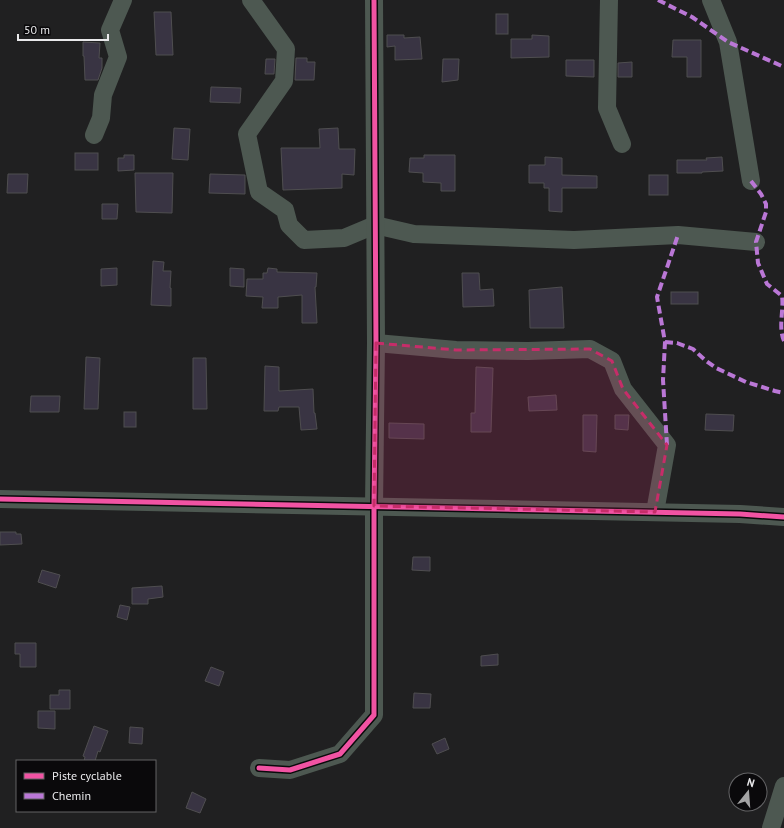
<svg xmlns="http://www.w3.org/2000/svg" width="784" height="828" viewBox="0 0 784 828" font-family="'PT Sans',sans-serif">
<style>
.building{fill:#393443;stroke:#4f4e50}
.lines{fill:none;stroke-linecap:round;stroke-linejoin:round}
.minor{stroke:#4d5851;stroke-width:18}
.quiet{stroke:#ba77d6;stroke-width:4;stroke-dasharray:8 4;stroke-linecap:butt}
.cycleway-casing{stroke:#0a090b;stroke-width:8}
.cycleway{stroke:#f153a3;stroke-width:5}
.marked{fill:#c62d69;fill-opacity:0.2;stroke:#c62d69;stroke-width:3;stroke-dasharray:8 5;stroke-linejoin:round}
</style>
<rect width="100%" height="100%" fill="#202021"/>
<g class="building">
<polygon points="154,12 171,12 173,55 156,55"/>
<rect x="496" y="14" width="12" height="20"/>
<polygon points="387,35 404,35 404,38 420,37 422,59 395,60 395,46 387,47"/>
<polygon points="532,35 549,36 549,57 511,58 511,39 532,39"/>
<polygon points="673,40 701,40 701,77 687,77 687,57 672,57"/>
<polygon points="83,42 100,43 99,58 102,58 102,68 98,80 85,80 84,56 83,56"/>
<polygon points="296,58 307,58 307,62 315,62 314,80 295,80"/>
<polygon points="266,59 275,59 274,74 265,74"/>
<polygon points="443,59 459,59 458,80 442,82"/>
<polygon points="566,60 594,60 594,77 566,76"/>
<polygon points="632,62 632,77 618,77 618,63"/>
<polygon points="211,87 241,88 240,103 210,102"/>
<polygon points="174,128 190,129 188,160 172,159"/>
<polygon points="338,128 339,149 355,149 354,175 342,174 342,188 283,190 281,148 320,148 319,129"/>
<rect x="75" y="153" width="23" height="17"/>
<polygon points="124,155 134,155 134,170 118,171 118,158 124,158"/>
<polygon points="424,155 455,155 455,191 441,191 441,183 423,182 423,173 409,172 410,158 424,158"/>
<polygon points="545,157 562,158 562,175 597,176 597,188 562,188 562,212 549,211 549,188 544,188 544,183 529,183 529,165 545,165"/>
<polygon points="722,157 723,171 702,172 702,173 677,173 677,160 707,160 706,158"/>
<polygon points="135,173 173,173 172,213 136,212"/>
<polygon points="8,174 28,174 27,193 7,193"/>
<polygon points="210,174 245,175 245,194 209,193"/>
<rect x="649" y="175" width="19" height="20"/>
<polygon points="102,204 118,204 117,219 102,219"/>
<polygon points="153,261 164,262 163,271 171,271 170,288 171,288 171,306 151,305"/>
<polygon points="117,268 117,285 101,286 101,269"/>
<polygon points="230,268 244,269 244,287 230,286"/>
<polygon points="268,268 277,269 277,272 317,273 316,287 315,287 317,323 302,323 302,295 278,297 278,308 262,308 263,297 246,296 247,279 263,279 263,273 267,273"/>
<polygon points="462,273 479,273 480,290 493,289 494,306 463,307"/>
<polygon points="562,287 564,328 530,328 529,290"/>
<rect x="671" y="292" width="27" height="12"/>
<polygon points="86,357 100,358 98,409 84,409"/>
<polygon points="193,358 206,358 207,409 193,409"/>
<polygon points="265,366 279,367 279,391 313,389 314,413 315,413 317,429 301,430 299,407 279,407 278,411 264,411"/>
<polygon points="476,367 493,368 491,432 471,432 471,413 475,413"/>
<polygon points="556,395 557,410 529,411 528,397"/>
<polygon points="31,396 60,396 59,412 30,412"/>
<rect x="124" y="412" width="12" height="15"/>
<polygon points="706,414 734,415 733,431 705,430"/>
<polygon points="583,415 597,415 596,452 583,451"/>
<polygon points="615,415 629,415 628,430 615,429"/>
<polygon points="389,423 424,424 424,439 389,438"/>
<polygon points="0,532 16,532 16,534 21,534 22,544 0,545"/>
<polygon points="413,557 430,557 430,571 412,570"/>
<polygon points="42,570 60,575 56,588 38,582"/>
<polygon points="162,586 163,597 148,599 148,604 132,604 132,588"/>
<polygon points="120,605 130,607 127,620 117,617"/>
<polygon points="15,643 36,643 36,667 20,667 20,654 15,654"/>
<polygon points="498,654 498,665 481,666 481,656"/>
<polygon points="211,667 224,672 219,686 205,681"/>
<polygon points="59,690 70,690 70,709 50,709 50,695 59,695"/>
<polygon points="414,693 431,694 430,708 413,708"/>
<polygon points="38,711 55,711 55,729 38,728"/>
<polygon points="94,726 108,731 100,752 98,751 95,761 84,761 85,757 83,756"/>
<polygon points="130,727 143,728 142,744 129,743"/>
<polygon points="445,738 449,749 437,754 432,744"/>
<polygon points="192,792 206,799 200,813 186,808"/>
</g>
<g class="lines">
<g class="minor">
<polyline points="251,0 286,49 284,81 247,134 259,192 285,210 289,225 304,240 344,238 375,225 414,234 574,240 678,235 756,242"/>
<polyline points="609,0 607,108 622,144"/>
<polyline points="711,0 728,42 751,181"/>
<polyline points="94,135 101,118 103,95 118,57 110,30 123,0"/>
<polyline points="376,343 456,350 528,351 590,349 612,361 623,389 667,445 655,512"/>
<polyline points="0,499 740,514 784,517"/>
<polyline points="259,768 290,770 340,754 374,715 374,506 376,343 374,0"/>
<polyline points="771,828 784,786"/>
</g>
<g class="quiet">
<polyline points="658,0 692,17 728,42 784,67"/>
<path d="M751,181L761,194L766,204V212L756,242L758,263L767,284L782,296C784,310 778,327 784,341"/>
<polyline points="665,342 677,343 693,349 705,360 716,368 746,382 775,391 784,393"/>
<polyline points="667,445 663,380 665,342 657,297 678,235"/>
</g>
<g class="cycleway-casing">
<g id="cycleway">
<polyline points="0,499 740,514 784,517"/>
<polyline points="259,768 290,770 340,754 374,715 374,506 376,343 374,0"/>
</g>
</g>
<use href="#cycleway" class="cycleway"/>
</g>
<path class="marked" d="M376,343L456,350L590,349L612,361L623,389L667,445L655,512L374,506Z"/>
<rect x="16" y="760" width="140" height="52" fill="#0a090b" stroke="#636365"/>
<rect x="24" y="773" width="20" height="6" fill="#f153a3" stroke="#636365"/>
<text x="52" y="780" font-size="12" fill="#e9e9eb">Piste cyclable</text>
<rect x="24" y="793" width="20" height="6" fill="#ba77d6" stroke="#636365"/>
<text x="52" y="800" font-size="12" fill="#e9e9eb">Chemin</text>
<g transform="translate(748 792) rotate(17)"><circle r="19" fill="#0a090b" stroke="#636365"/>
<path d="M0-3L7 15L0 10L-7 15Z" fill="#a3a3a4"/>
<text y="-6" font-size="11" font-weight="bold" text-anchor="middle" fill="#e9e9eb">N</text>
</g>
<path d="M18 34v6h90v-6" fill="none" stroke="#e9e9eb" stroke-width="2"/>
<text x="24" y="34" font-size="12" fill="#e9e9eb" stroke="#0a090b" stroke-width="3" paint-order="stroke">50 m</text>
</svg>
